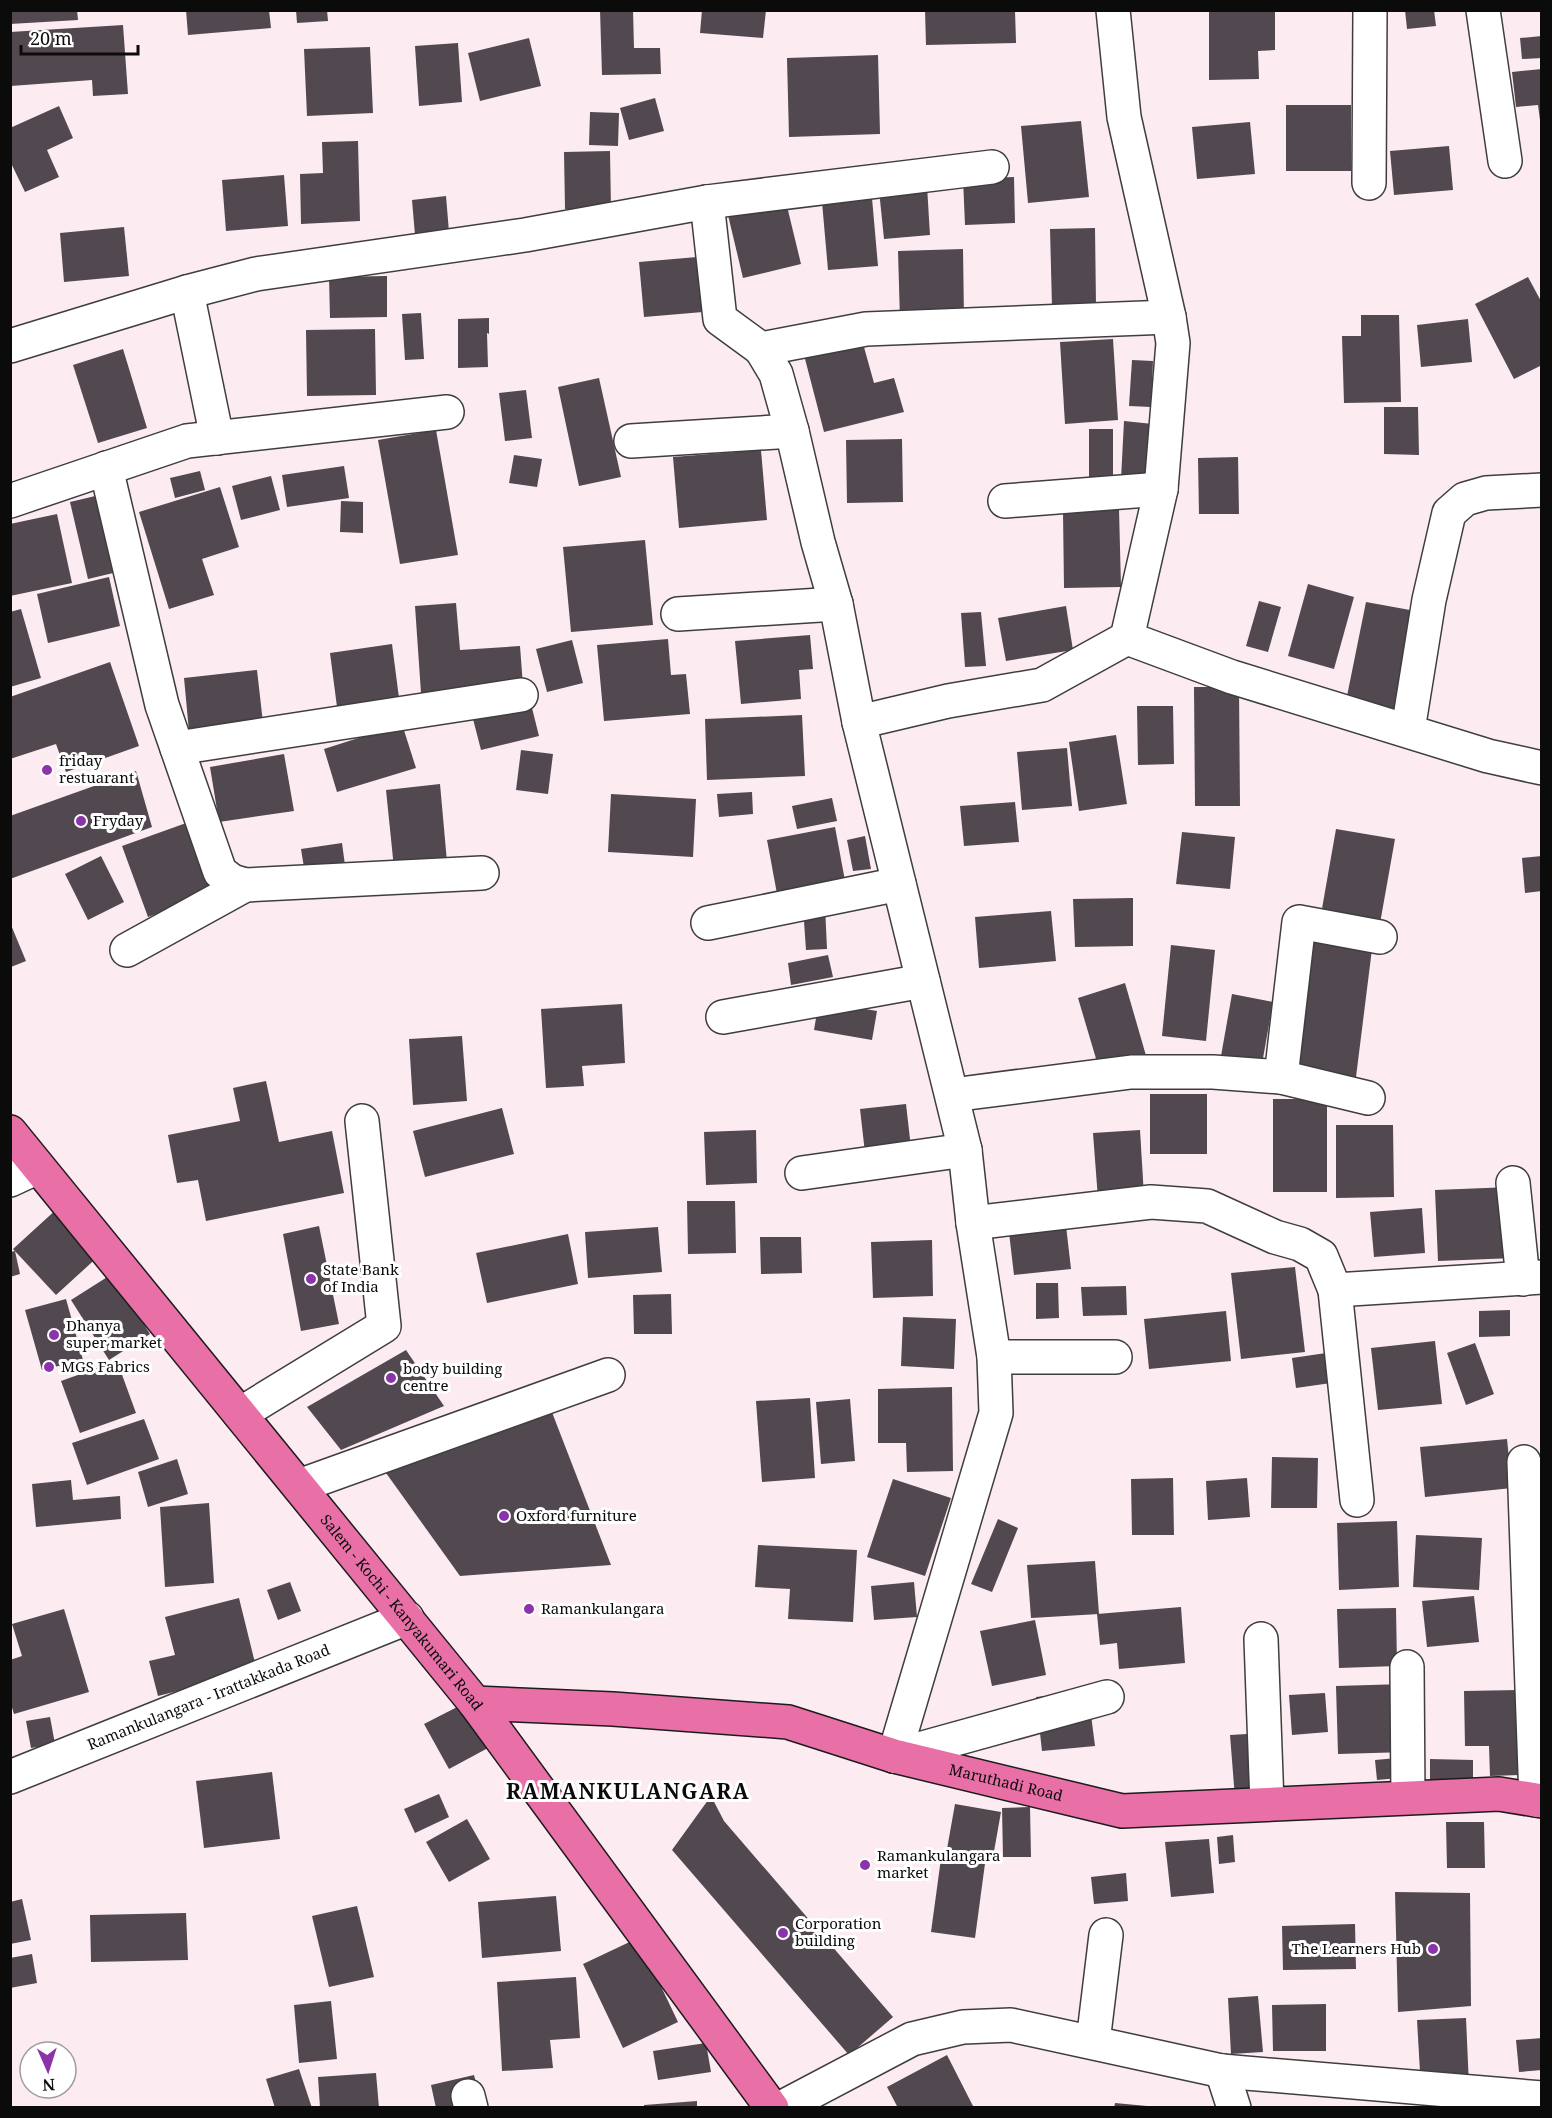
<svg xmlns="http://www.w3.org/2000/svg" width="1552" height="2118" viewBox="0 0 1552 2118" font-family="'Noto Serif',serif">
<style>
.building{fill:#524850}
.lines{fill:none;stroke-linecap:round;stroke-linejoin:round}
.minor-casing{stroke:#3e3e3e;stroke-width:36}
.major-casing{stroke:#1c1c1c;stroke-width:36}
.minor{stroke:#fff;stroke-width:33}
.major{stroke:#e96fa7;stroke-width:33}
.poi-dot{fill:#8a33aa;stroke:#fff;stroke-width:2}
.labels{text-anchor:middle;stroke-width:6;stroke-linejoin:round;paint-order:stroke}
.poi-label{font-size:15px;fill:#0b0b0b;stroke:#fff;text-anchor:start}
.street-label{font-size:15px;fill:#0b0b0b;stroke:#fff}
.district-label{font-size:21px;font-weight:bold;letter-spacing:1.5px;fill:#0b0b0b;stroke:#fff}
</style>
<rect width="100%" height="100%" fill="#fdebf2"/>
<g class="building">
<polygon points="10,10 77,10 78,20 10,24"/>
<polygon points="186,10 269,10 271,28 188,35"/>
<polygon points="296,10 327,10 328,21 297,23"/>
<polygon points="600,10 633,10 634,48 660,48 661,74 602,75"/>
<polygon points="702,10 766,10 763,38 700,33"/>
<polygon points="925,10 1015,10 1016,43 926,45"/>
<polygon points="1209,10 1275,10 1275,50 1258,51 1259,79 1209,80"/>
<polygon points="1405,10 1434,10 1436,26 1407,29"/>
<polygon points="123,25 128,94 93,96 92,80 11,86 10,32"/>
<polygon points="1542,36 1542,58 1522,59 1520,38"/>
<polygon points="529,38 541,86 480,101 468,53"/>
<polygon points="458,43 462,102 419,106 415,46"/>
<polygon points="370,47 373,113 307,116 304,49"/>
<polygon points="878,55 880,134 789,137 787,58"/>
<polygon points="1542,69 1542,120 1540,120 1538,105 1516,107 1512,72"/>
<polygon points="655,98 664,131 629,140 620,108"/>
<rect x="1286" y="105" width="65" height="66"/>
<polygon points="59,106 73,138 47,150 59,177 25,192 10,161 10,128"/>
<polygon points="590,112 619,113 618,146 589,145"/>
<polygon points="1081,121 1089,197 1028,203 1021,126"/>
<polygon points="1250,122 1255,174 1197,179 1192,127"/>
<polygon points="358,141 360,221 301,224 300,174 323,173 322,142"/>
<polygon points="1449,146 1453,190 1394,195 1390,151"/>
<polygon points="610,151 611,209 565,209 564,152"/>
<polygon points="284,175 288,226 226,231 222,180"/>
<polygon points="1014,177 1015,223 965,225 963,179"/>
<polygon points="927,186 930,235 884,239 879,190"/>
<polygon points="446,196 449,232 415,235 412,200"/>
<polygon points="872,198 878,266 828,270 822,202"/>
<polygon points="786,202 801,264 743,278 728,215"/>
<polygon points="124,227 129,276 64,282 60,233"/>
<polygon points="1095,228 1096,305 1052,307 1050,229"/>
<polygon points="963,249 964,318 900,320 898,251"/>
<polygon points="697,257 703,312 644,317 639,262"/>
<polygon points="387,276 387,317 330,318 329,277"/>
<polygon points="1528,277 1542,303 1542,365 1514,379 1475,304"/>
<polygon points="421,313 424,359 405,360 402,314"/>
<polygon points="1361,315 1399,315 1401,402 1344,403 1342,336 1361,336"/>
<polygon points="489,318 489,334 487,333 488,367 458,368 458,319"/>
<polygon points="1468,319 1472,362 1421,367 1417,325"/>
<polygon points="375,329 376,395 307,396 306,330"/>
<polygon points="1113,339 1118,420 1065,424 1060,342"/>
<polygon points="862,340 874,383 894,378 904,412 824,432 804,355"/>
<polygon points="123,349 147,428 98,443 73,365"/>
<polygon points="1132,360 1153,361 1151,407 1129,406"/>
<polygon points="599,378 621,477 579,486 558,387"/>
<polygon points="526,390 532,438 505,441 499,393"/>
<polygon points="1384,407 1418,407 1419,455 1384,454"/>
<polygon points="1124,421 1153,424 1149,480 1121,479"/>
<rect x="1089" y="429" width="24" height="53"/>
<polygon points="436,430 458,555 400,564 378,440"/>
<polygon points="902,439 903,502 847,503 846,440"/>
<polygon points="761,450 767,520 679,528 673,457"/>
<polygon points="514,455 542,459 537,487 509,483"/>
<polygon points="1238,457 1239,514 1199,514 1198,458"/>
<polygon points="344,466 349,498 287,507 282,475"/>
<polygon points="200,471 205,490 175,498 170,478"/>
<polygon points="271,476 280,510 241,520 232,486"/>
<polygon points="220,487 239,547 202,559 214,595 169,609 139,512"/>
<polygon points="112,492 130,569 88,579 70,502"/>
<polygon points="341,501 363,502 363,533 340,532"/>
<polygon points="1119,509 1121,587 1064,588 1063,512"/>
<polygon points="57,514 72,583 10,596 10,524"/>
<polygon points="645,540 653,625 571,632 563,547"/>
<polygon points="109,577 120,626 48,643 37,594"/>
<polygon points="1308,584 1354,597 1334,669 1288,656"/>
<polygon points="1259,601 1281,607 1268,652 1246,646"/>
<polygon points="1366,602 1421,612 1402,711 1346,701"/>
<polygon points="456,603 460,650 520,646 523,686 421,693 415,606"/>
<polygon points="1066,606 1073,650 1006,661 998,618"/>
<polygon points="21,609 41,678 10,687 10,612"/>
<polygon points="981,612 986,666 965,667 961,613"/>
<polygon points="810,635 813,669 799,670 801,699 741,704 735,641"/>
<polygon points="668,639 671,675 686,674 690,714 604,721 597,645"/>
<polygon points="572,640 583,683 547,692 536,649"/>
<polygon points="392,644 399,698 337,707 330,653"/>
<polygon points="110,662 139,746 66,772 56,744 10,759 10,697"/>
<polygon points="257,670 263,723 189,731 184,678"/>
<polygon points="1194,687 1239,687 1240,806 1195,806"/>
<polygon points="530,700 539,736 481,750 472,715"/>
<polygon points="1137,706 1173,706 1174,764 1138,765"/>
<polygon points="802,715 805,776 707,780 705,719"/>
<polygon points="402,724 416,768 337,792 324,749"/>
<polygon points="1116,735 1127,804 1079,811 1069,742"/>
<polygon points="1067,748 1072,806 1022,810 1017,752"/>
<polygon points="521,750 553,754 548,794 516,790"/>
<polygon points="284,754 294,811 219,822 210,767"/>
<polygon points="136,771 152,827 10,879 10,816"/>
<polygon points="440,784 448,873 395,878 386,790"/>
<polygon points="752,792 753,814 719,817 717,794"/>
<polygon points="611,794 696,799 693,857 608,852"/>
<polygon points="832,798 837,821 797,829 792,806"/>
<polygon points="1015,802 1019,842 964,846 960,806"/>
<polygon points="189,822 215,893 148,917 122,846"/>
<polygon points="835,827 846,886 778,899 767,840"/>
<polygon points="1336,829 1395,839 1379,929 1320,920"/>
<polygon points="1182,832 1235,837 1230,889 1176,884"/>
<polygon points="865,836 871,869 853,871 847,840"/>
<polygon points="342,843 347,880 307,886 301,849"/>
<polygon points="101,856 124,902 88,920 65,874"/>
<polygon points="1542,856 1542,891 1525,893 1522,858"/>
<polygon points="1133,898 1133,946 1075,947 1073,899"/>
<polygon points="825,906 827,949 806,950 803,907"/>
<polygon points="1051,911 1056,961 979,968 975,917"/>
<polygon points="11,925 26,961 11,967"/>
<polygon points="1313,933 1373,941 1355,1085 1294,1078"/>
<polygon points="1171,945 1215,950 1206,1041 1162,1036"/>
<polygon points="828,955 833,977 791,985 788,963"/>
<polygon points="1125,983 1147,1059 1100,1072 1078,998"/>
<polygon points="1232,994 1273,1002 1262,1064 1221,1056"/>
<polygon points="819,1001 877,1011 872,1040 814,1030"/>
<polygon points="622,1004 625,1063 582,1066 584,1086 546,1088 541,1009"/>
<polygon points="462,1036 467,1101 413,1105 409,1039"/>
<polygon points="266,1081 279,1142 332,1131 344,1193 206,1221 198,1180 177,1183 168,1135 240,1121 233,1088"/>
<rect x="1150" y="1094" width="57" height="60"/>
<rect x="1273" y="1099" width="54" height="93"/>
<polygon points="906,1104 911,1148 865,1153 860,1109"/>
<polygon points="502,1108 514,1154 425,1177 413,1131"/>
<polygon points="1336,1125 1393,1125 1394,1197 1336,1198"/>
<polygon points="756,1130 757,1183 706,1185 704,1132"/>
<polygon points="1140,1130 1144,1196 1098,1199 1093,1133"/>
<polygon points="1511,1187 1515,1258 1438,1261 1435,1190"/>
<polygon points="687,1201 735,1201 736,1253 688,1254"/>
<polygon points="59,1207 102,1253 56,1295 13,1249"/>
<polygon points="1422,1208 1425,1253 1374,1257 1370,1212"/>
<polygon points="1065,1217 1071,1269 1014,1275 1008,1224"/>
<polygon points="319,1226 339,1324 301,1331 283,1234"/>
<polygon points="658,1227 662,1272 588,1278 585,1232"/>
<polygon points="568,1234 578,1284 487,1303 476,1253"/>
<polygon points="760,1237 801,1237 802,1273 761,1274"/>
<polygon points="932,1240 933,1296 873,1298 871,1242"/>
<polygon points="15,1251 20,1274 10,1277 10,1252"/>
<polygon points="1295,1267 1305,1352 1241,1359 1231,1273"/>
<polygon points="112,1274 150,1334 109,1360 71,1300"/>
<polygon points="1036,1283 1058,1283 1059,1318 1036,1319"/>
<polygon points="1126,1286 1127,1315 1083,1316 1081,1287"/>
<polygon points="671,1294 672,1334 634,1334 633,1295"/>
<polygon points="66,1299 83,1360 42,1370 25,1310"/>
<polygon points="1510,1310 1510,1336 1479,1337 1479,1311"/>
<polygon points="1226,1311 1231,1361 1149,1369 1144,1319"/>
<polygon points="903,1317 956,1319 954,1369 901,1366"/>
<polygon points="1435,1341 1442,1404 1378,1410 1371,1348"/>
<polygon points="1475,1343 1494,1394 1466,1405 1447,1353"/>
<polygon points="406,1350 444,1406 341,1450 307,1407"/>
<polygon points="1333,1352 1338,1382 1296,1388 1292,1358"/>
<polygon points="117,1361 136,1413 80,1433 61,1381"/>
<polygon points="952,1387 953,1471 907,1472 906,1443 878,1443 878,1389"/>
<polygon points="543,1389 611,1565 460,1576 381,1466"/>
<polygon points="810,1398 815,1478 762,1482 756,1401"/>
<polygon points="850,1399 855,1461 821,1464 816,1402"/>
<polygon points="144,1419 159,1459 87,1485 72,1443"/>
<polygon points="1507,1439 1512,1488 1425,1497 1420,1447"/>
<polygon points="1272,1457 1318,1458 1317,1508 1271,1508"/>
<polygon points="177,1459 188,1494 148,1507 138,1472"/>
<polygon points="1173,1478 1174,1535 1132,1535 1131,1479"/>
<polygon points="1247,1478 1250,1517 1208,1520 1206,1481"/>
<polygon points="893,1479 951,1498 925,1576 867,1557"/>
<polygon points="71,1480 73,1500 120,1496 121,1519 36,1527 32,1484"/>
<polygon points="209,1503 214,1583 165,1587 160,1507"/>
<polygon points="998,1519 1018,1528 992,1592 971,1584"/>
<polygon points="1397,1521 1399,1587 1339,1590 1337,1523"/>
<polygon points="1416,1535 1482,1538 1479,1590 1413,1587"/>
<polygon points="758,1545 857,1550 853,1622 788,1619 790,1589 755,1587"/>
<polygon points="1095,1561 1099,1614 1031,1618 1027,1565"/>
<polygon points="290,1582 301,1611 278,1620 267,1590"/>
<polygon points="914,1582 917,1617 874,1620 871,1586"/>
<polygon points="1474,1596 1479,1642 1427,1647 1422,1601"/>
<polygon points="239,1598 257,1671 158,1696 149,1661 175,1655 165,1617"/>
<polygon points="1181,1607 1185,1663 1119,1669 1117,1643 1100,1645 1097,1614"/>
<polygon points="1396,1608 1397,1666 1339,1668 1337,1609"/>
<polygon points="64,1609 89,1692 14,1714 10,1701 10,1660 22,1656 12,1624"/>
<polygon points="1035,1620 1046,1675 992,1686 980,1631"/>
<polygon points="1405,1684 1407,1752 1338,1754 1336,1686"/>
<polygon points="1518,1690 1519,1775 1490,1776 1489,1746 1465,1746 1464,1691"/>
<polygon points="1088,1691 1095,1746 1042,1751 1036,1697"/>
<polygon points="1325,1693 1328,1732 1292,1735 1289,1695"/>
<polygon points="463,1704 488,1748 449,1769 424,1724"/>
<polygon points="50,1717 55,1744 31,1748 26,1721"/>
<polygon points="1278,1732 1283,1795 1235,1798 1230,1735"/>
<polygon points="1408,1757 1410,1777 1377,1780 1375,1760"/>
<polygon points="1430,1759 1473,1760 1473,1787 1430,1786"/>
<polygon points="272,1772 280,1839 204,1848 196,1781"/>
<polygon points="439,1794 449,1817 415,1833 404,1809"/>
<polygon points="711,1796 724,1821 893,2017 849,2055 672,1850"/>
<polygon points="955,1804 1001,1812 993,1857 947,1849"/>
<polygon points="1030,1807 1031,1857 1003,1857 1002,1808"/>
<polygon points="467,1819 490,1859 449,1882 426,1842"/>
<polygon points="1446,1822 1484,1822 1485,1868 1447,1868"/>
<polygon points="1233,1835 1235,1862 1219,1864 1217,1837"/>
<polygon points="1209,1839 1214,1893 1171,1897 1165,1842"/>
<polygon points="942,1851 986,1856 975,1938 931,1932"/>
<polygon points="1126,1873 1128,1901 1094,1904 1091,1877"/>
<polygon points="1395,1892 1470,1893 1471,2006 1398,2012"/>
<polygon points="556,1896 561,1951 482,1958 478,1902"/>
<polygon points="22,1899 31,1940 10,1944 10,1902"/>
<polygon points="357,1906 374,1977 329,1987 312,1916"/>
<polygon points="186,1913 188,1960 91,1962 90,1915"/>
<polygon points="1355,1924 1356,1969 1283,1970 1282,1926"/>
<polygon points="638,1938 678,2022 623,2048 583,1964"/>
<polygon points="32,1954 37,1983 10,1988 10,1958"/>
<polygon points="576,1977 580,2038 550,2040 553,2068 502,2071 497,1982"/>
<polygon points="1258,1996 1263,2052 1231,2054 1228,1998"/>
<polygon points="331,2001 337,2059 299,2063 294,2005"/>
<polygon points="1326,2004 1326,2051 1273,2051 1272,2005"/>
<polygon points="1466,2018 1469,2086 1421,2089 1417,2020"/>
<polygon points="1542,2038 1542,2070 1519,2072 1516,2040"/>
<polygon points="706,2043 711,2072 658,2080 653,2051"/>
<polygon points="947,2055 974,2108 898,2108 887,2087"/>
<polygon points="299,2069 312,2108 275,2108 266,2079"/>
<polygon points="376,2073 379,2108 320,2108 318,2077"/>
<polygon points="474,2075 482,2108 436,2108 431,2085"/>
<polygon points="697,2101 697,2108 644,2108 644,2105"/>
<polygon points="1115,2103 1147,2106 1147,2108 1114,2108"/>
</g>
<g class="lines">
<g class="minor-casing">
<g id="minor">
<polyline points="1483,10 1505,161"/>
<polyline points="1369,183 1370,10"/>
<polyline points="707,202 720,319 761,349 866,329 1169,317"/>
<polyline points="187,292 217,438"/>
<polyline points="10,346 187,292 256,274 525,235 707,202 992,167"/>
<polyline points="761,349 776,374 792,431"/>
<polyline points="631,441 792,431 818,542 836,604 859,722 965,1150 973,1223 994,1357 996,1413 894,1756"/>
<polyline points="106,468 162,705 220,872 232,881 245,885 482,873"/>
<polyline points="10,501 187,441 447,412"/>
<polyline points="1005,501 1161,489"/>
<polyline points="678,614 836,604"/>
<polyline points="1127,638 1232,677 1488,756 1542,768"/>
<polyline points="859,722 948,701 1042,685 1127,638 1161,489 1173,343 1169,317 1124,117 1113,10"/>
<polyline points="1408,730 1429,600 1449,513 1465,499 1486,493 1542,490"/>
<polyline points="177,748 521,695"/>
<polyline points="708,923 899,884"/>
<polyline points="127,950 245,885"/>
<polyline points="723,1017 923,981"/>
<polyline points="1281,1077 1299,922 1380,937"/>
<polyline points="952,1095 1131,1072 1213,1072 1281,1077 1368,1098"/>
<polyline points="802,1173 965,1150"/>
<polyline points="10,1180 38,1167"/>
<polyline points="1513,1183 1523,1279"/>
<polyline points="973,1223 1151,1202 1207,1206 1275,1237 1300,1244 1321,1256 1335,1290 1357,1500"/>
<polyline points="1335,1290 1542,1277"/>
<polyline points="994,1357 1115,1357"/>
<polyline points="240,1414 384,1326 362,1121"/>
<polyline points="1524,1462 1536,1800"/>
<polyline points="299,1486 608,1375"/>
<polyline points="1261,1639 1267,1804"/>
<polyline points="1407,1667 1408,1797"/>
<polyline points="894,1756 1107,1697"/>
<path id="s1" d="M10,1777L407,1618"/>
<polyline points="1093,2042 1106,1935"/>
<polyline points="1222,2071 1234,2108"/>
<polyline points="468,2096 471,2108"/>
<polyline points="781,2108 912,2039 963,2027 1011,2025 1222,2071 1542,2098"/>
</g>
</g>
<g class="major-casing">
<g id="major">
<path id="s2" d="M10,1132L475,1703L772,2108"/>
<path id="s3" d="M475,1703L613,1709L788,1722L894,1756L1122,1811L1499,1794L1542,1801"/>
</g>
</g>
<use href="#minor" class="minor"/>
<use href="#major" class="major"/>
</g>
<g class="poi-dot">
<circle cx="47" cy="770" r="6"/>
<circle cx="81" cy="821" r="6"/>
<circle cx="311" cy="1279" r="6"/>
<circle cx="54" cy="1335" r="6"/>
<circle cx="49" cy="1367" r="6"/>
<circle cx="391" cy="1378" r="6"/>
<circle cx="504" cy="1516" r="6"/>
<circle cx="529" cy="1609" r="6"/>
<circle cx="865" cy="1865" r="6"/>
<circle cx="783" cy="1933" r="6"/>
<circle cx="1433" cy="1949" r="6"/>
</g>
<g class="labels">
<g class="poi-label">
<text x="59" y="766">friday<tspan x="59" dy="17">restuarant</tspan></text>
<text x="93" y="826">Fryday</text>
<text x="323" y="1275">State Bank<tspan x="323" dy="17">of India</tspan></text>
<text x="66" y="1331">Dhanya<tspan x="66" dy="17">super market</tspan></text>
<text x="61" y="1372">MGS Fabrics</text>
<text x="403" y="1374">body building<tspan x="403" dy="17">centre</tspan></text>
<text x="516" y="1521">Oxford furniture</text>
<text x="541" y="1614">Ramankulangara</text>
<text x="877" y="1861">Ramankulangara<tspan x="877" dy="17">market</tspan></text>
<text x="795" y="1929">Corporation<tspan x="795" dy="17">building</tspan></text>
<text x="1421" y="1954" text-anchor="end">The Learners Hub</text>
</g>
<g class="street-label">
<text dy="5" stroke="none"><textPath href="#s2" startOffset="620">Salem - Kochi - Kanyakumari Road</textPath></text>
<text dy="5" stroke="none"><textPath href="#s1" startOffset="214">Ramankulangara - Irattakkada Road</textPath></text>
<text dy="5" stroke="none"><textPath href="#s3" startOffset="540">Maruthadi Road</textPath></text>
</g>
<g class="district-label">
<text x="628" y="1799">RAMANKULANGARA</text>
</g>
</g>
<rect width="1552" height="2118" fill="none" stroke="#0b0b0b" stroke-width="24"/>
<g transform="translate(48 2070) rotate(177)"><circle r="28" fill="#ffffff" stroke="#9d9d9d" stroke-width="1.5"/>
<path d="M0-4.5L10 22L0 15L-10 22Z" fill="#8a33aa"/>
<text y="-9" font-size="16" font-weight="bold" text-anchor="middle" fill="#0b0b0b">N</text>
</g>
<path d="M21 45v9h117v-9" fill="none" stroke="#0b0b0b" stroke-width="3"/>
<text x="30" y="45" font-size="18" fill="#0b0b0b" stroke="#ffffff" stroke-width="4.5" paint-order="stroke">20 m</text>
</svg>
